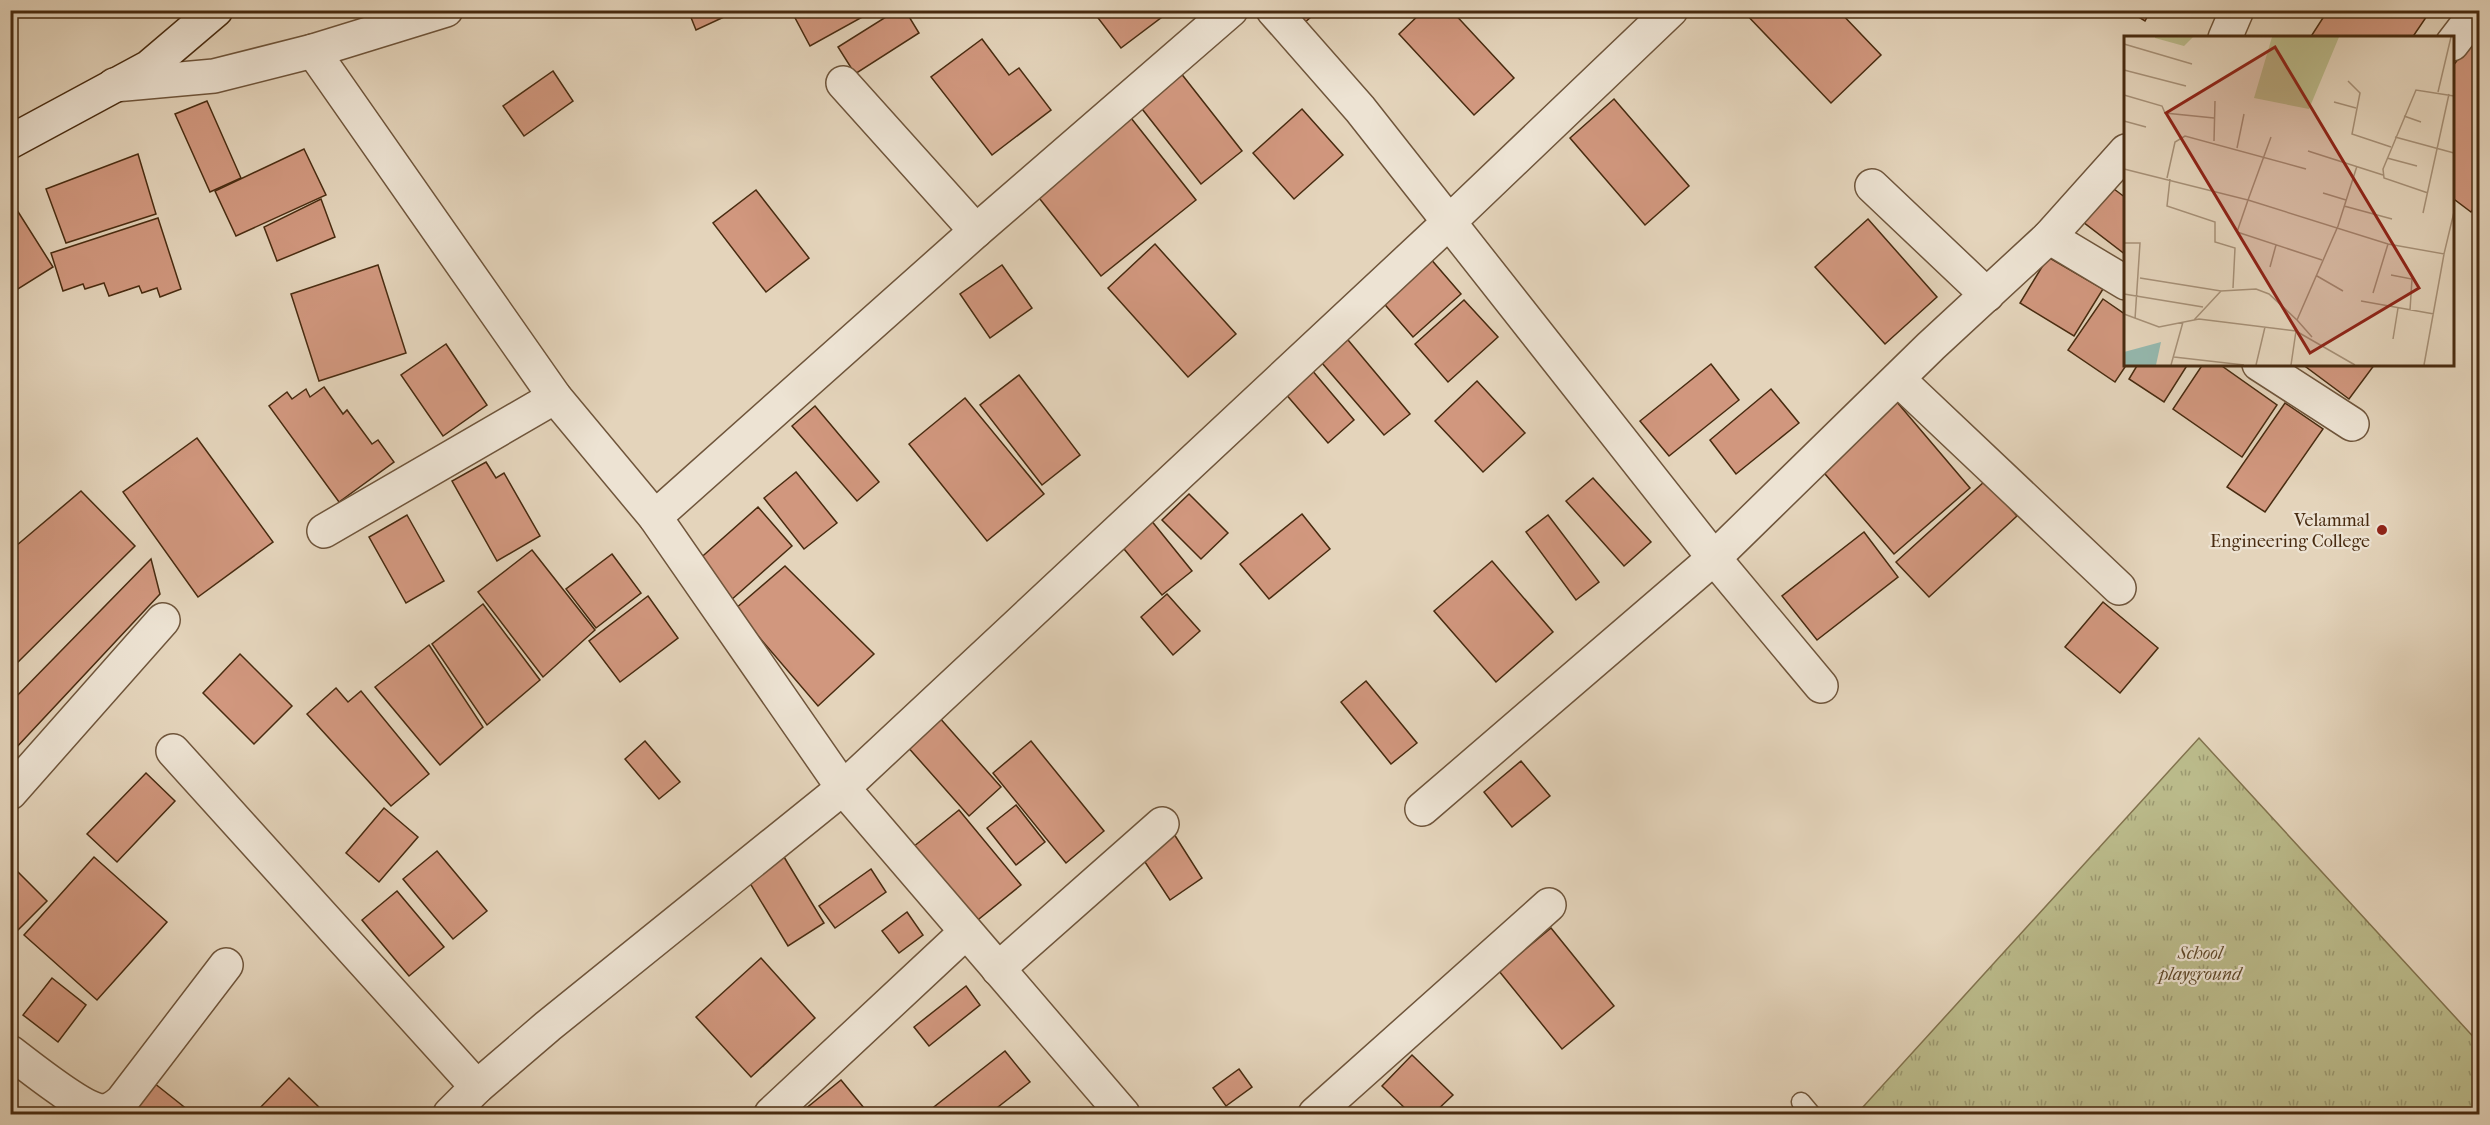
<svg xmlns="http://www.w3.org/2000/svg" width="2490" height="1125" viewBox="0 0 2490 1125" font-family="'IM FELL French Canon',serif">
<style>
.park{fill:url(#park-tufts);stroke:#82734e;stroke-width:1.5}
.building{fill:#d1977e;stroke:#482b10;stroke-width:1.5}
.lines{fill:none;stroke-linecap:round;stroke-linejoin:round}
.lane-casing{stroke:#6f553b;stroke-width:21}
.street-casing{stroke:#6f553b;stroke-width:36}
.secondary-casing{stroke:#482b10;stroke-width:36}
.lane{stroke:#ede3d3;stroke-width:18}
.street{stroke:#ede3d3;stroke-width:33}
.secondary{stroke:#ede3d3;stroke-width:33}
.poi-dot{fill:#8f2418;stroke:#ede3d3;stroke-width:2}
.labels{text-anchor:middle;stroke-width:4.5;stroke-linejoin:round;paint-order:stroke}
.poi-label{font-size:18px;fill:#482b10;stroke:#ede3d3;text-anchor:end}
.park-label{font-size:18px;font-style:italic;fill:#5f4829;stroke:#ede3d3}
.inset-road{fill:none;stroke:#a69077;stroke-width:1.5}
.view{fill:#8f2418;fill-opacity:0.15;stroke:#8f2418;stroke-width:3}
.inset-edge{fill:none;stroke:#482b10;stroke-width:3}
</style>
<defs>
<pattern id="park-tufts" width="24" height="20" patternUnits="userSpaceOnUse" patternTransform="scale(1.5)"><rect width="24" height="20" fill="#bbbb8b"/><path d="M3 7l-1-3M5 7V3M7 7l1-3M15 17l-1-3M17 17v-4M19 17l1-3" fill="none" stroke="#9a9870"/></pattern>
</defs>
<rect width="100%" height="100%" fill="#e4d4bb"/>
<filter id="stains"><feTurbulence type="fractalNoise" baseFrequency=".00333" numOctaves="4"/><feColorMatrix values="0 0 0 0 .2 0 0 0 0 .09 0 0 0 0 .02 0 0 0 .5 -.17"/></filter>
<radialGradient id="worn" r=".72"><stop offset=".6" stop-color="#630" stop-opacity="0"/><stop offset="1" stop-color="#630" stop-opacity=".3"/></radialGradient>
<polygon class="park" points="2199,738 2479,1043 2479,1114 1866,1114 1862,1108"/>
<g class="building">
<polygon points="688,10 739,10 696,30"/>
<polygon points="800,10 875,10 810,46 793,14"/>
<polygon points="897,10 905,10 919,33 855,74 838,47"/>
<polygon points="1092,10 1157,10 1162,17 1121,48"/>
<polygon points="1291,10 1319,10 1303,24"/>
<polygon points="1424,10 1451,10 1514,78 1474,115 1399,34"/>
<polygon points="1742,10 1838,10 1881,55 1831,103"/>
<polygon points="2127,10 2151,10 2145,21"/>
<polygon points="2328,10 2431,10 2412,38 2310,38"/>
<polygon points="2480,31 2480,200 2471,212 2455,200 2452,203 2452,67"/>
<polygon points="982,39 1009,75 1019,68 1051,110 992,155 931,77"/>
<polygon points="10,46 17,55 10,61"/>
<polygon points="553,71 573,101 524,136 503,106"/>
<polygon points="1180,72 1242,151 1201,184 1139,105"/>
<polygon points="1614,99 1689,186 1645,225 1570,138"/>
<polygon points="207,101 241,178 210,192 175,114"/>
<polygon points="1302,109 1343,155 1294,199 1253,153"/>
<polygon points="1131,118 1196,200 1101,276 1036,194"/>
<polygon points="304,149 326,195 236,236 215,191"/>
<polygon points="138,154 156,214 66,243 46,189"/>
<polygon points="2102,180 2126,198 2126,255 2074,215"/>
<polygon points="756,190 809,258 766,292 713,223"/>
<polygon points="10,199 53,267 10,294"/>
<polygon points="321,199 335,237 277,261 264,227"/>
<polygon points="158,218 181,289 160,297 157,288 142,293 139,286 109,296 104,283 85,289 83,284 63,291 51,253"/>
<polygon points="1868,219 1937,297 1885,344 1815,267"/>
<polygon points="1155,244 1236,334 1188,377 1108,288"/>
<polygon points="1429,257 1461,294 1413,337 1380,299"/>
<polygon points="2048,257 2103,289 2074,336 2020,303"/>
<polygon points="378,265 406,353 319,381 291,294"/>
<polygon points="1002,265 1032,308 990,338 960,294"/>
<polygon points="2103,299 2126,315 2127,364 2115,382 2068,350"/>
<polygon points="1464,300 1498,337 1448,382 1415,344"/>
<polygon points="1343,334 1410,414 1384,435 1316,356"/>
<polygon points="446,344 487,405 443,436 401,375"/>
<polygon points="1711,364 1739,400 1669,456 1640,421"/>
<polygon points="2138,364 2188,364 2164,402 2129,379"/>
<polygon points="2203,364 2219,364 2277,405 2242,457 2173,409"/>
<polygon points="2302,364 2375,364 2349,399"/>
<polygon points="1311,369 1354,420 1328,443 1284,392"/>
<polygon points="1019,375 1080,455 1042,485 980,405"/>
<polygon points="1477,381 1525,433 1483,472 1435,421"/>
<polygon points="324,387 343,414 347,410 372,444 378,440 394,462 339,502 269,406 287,392 292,399 306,389 310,397"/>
<polygon points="1771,389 1799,423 1736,474 1710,440"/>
<polygon points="965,398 1044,494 987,541 909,444"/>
<polygon points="1896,401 1970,488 1894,554 1819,467"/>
<polygon points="2285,403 2323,429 2265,512 2227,487"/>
<polygon points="815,406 879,482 857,501 792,426"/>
<polygon points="197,438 273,542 198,597 123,492"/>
<polygon points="486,462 496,478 504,473 540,536 497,561 452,481"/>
<polygon points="796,472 837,523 804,549 764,498"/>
<polygon points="1593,478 1651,542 1624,566 1566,501"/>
<polygon points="1985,481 2017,516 1929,597 1896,562"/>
<polygon points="81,491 135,546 10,670 10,551"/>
<polygon points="1189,494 1228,533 1201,559 1162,520"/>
<polygon points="758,507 792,546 730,601 696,562"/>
<polygon points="1146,514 1192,571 1162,595 1115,538"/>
<polygon points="1302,514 1330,549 1269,599 1240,564"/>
<polygon points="407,515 444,581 406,603 369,537"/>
<polygon points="1548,515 1599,582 1576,600 1526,532"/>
<polygon points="1864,532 1898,577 1817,640 1782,596"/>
<polygon points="532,550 595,630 543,677 478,592"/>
<polygon points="612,554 641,593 596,628 566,589"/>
<polygon points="151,559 160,594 14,750 10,747 10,703"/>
<polygon points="1492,561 1553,632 1496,682 1434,611"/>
<polygon points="785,566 874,654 818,706 735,609"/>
<polygon points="1167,594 1200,631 1173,655 1141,617"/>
<polygon points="648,596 678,638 620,682 589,641"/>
<polygon points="2103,602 2158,648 2120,693 2065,647"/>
<polygon points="483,604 540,680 487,725 432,644"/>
<polygon points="429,645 483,727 440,765 375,687"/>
<polygon points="240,654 292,706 254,744 203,693"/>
<polygon points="1366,681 1417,743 1391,764 1341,702"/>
<polygon points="336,688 348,702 361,691 429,774 391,806 307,714"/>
<polygon points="938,716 1001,787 969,816 906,745"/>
<polygon points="645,741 680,782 659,799 625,759"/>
<polygon points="1031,741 1104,831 1066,863 993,773"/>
<polygon points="1521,761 1550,796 1512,827 1484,792"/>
<polygon points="146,773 175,801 117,862 87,834"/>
<polygon points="1016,805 1045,842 1016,865 987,828"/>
<polygon points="384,808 418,837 379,882 346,853"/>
<polygon points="959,810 1021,885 974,923 913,847"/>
<polygon points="1174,834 1202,878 1170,900 1141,856"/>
<polygon points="437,851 487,911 453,939 403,879"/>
<polygon points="781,852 824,923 788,946 745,875"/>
<polygon points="94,857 167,922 97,1000 24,935"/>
<polygon points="12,866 47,901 18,930 10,923 10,868"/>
<polygon points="871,869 886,892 835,928 819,906"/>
<polygon points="397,891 444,947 409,976 362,920"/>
<polygon points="907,912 923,935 899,953 882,931"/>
<polygon points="1551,928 1614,1006 1562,1049 1499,971"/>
<polygon points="761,958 815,1018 751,1077 696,1017"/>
<polygon points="52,978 86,1005 58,1042 23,1015"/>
<polygon points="966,986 980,1005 929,1046 914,1027"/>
<polygon points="1005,1051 1030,1082 989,1114 925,1114"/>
<polygon points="1412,1055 1453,1095 1433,1114 1411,1114 1382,1086"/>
<polygon points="1239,1069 1252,1087 1226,1106 1213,1088"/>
<polygon points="289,1078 323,1111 320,1114 254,1114"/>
<polygon points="841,1080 869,1114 799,1114"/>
<polygon points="154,1083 193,1114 129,1114"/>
</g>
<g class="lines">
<g class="lane-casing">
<polyline id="lane" points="1801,1102 1811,1114"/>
</g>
<g class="street-casing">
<g id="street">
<polyline points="446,10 313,51 555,397 655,517 843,788 1123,1114"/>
<polyline points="1273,10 1360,109 1449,222 1671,10"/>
<polyline points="2225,38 2237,10"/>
<polyline points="2452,44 2478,10"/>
<polyline points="843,83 976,231"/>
<polyline points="114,85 214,76 313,51"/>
<polyline points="1872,186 1987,295"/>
<polyline points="2049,237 2126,283"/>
<polyline points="2259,364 2352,424"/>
<polyline points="1898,379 2119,588"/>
<polyline points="655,517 976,231 1231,10"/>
<polyline points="324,531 555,397"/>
<polyline points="173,751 477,1087"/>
<polyline points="10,793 163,620"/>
<polyline points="1422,809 1714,558 1931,346 2049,237 2126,151"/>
<polyline points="998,969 1162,824"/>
<path d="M10,1052C29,1066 81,1109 102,1111C111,1111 116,1106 122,1101L226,965"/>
<polyline points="450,1114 477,1087 548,1026 843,788 1449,222 1714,558 1821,686"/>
<polyline points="771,1114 966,932"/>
<polyline points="1315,1114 1549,905"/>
</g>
</g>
<g class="secondary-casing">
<polyline id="secondary" points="10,142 149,67 216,10"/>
</g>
<use href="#lane" class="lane"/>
<use href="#street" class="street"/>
<use href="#secondary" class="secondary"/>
</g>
<circle class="poi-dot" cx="2382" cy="530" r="6"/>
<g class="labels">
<g class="poi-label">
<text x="2370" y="526">Velammal<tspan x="2370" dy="21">Engineering College</tspan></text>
</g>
<g class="park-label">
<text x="2200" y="959">School<tspan x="2200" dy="21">playground</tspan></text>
</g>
</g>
<g transform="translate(2124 36)">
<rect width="330" height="330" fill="#e4d4bb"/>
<path d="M69,1L60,10L31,2V1ZM148,1H215L185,73L130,62Z" fill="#bbbb8b"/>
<path d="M37,306L32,329H0V316Z" fill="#95b8ae"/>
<path class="inset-road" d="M0,8L68,28M0,34L62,50M224,45L236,57L228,98L267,111M314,56L327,1M0,59L38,70L41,77L90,82M210,66L232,72M280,80L297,86M0,85L22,91M147,101L124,164L264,208L320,218L330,176M271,101L330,117M90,105L91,65M113,112L120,78M184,115L259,139M263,122L293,130M0,133L124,164L113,196L198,224M43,142L51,106L61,100L182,133M46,143L43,170L91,186V206L111,212L109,252M199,157L222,164M304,157L260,142L259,133L292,54L330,60M220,170L268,183M299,177L325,58M0,207H16L11,283M146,231L152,209M267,239L288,243L286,274M193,240L219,255M16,242L97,255L132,253L145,258L173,284L214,190L233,130M249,257L264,208M0,258L79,271M237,265L310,278M0,278L35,291L75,283L172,295L231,329M70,284L97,255M173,284L188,301M269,303L274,272M50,321L120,329M47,329L59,286M132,329L141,291M167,329L172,295M300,329L320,218"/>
<path class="view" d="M151,11L295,252L186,317L42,77Z"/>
<rect width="330" height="330" class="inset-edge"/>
</g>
<rect width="2490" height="1125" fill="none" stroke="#e4d4bb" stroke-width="36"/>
<rect x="12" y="12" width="2466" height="1101" fill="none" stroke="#482b10" stroke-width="3"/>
<rect x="18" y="18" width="2454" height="1089" fill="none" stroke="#482b10" stroke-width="1.5"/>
<rect width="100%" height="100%" filter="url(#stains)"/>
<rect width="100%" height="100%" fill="url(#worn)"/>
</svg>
